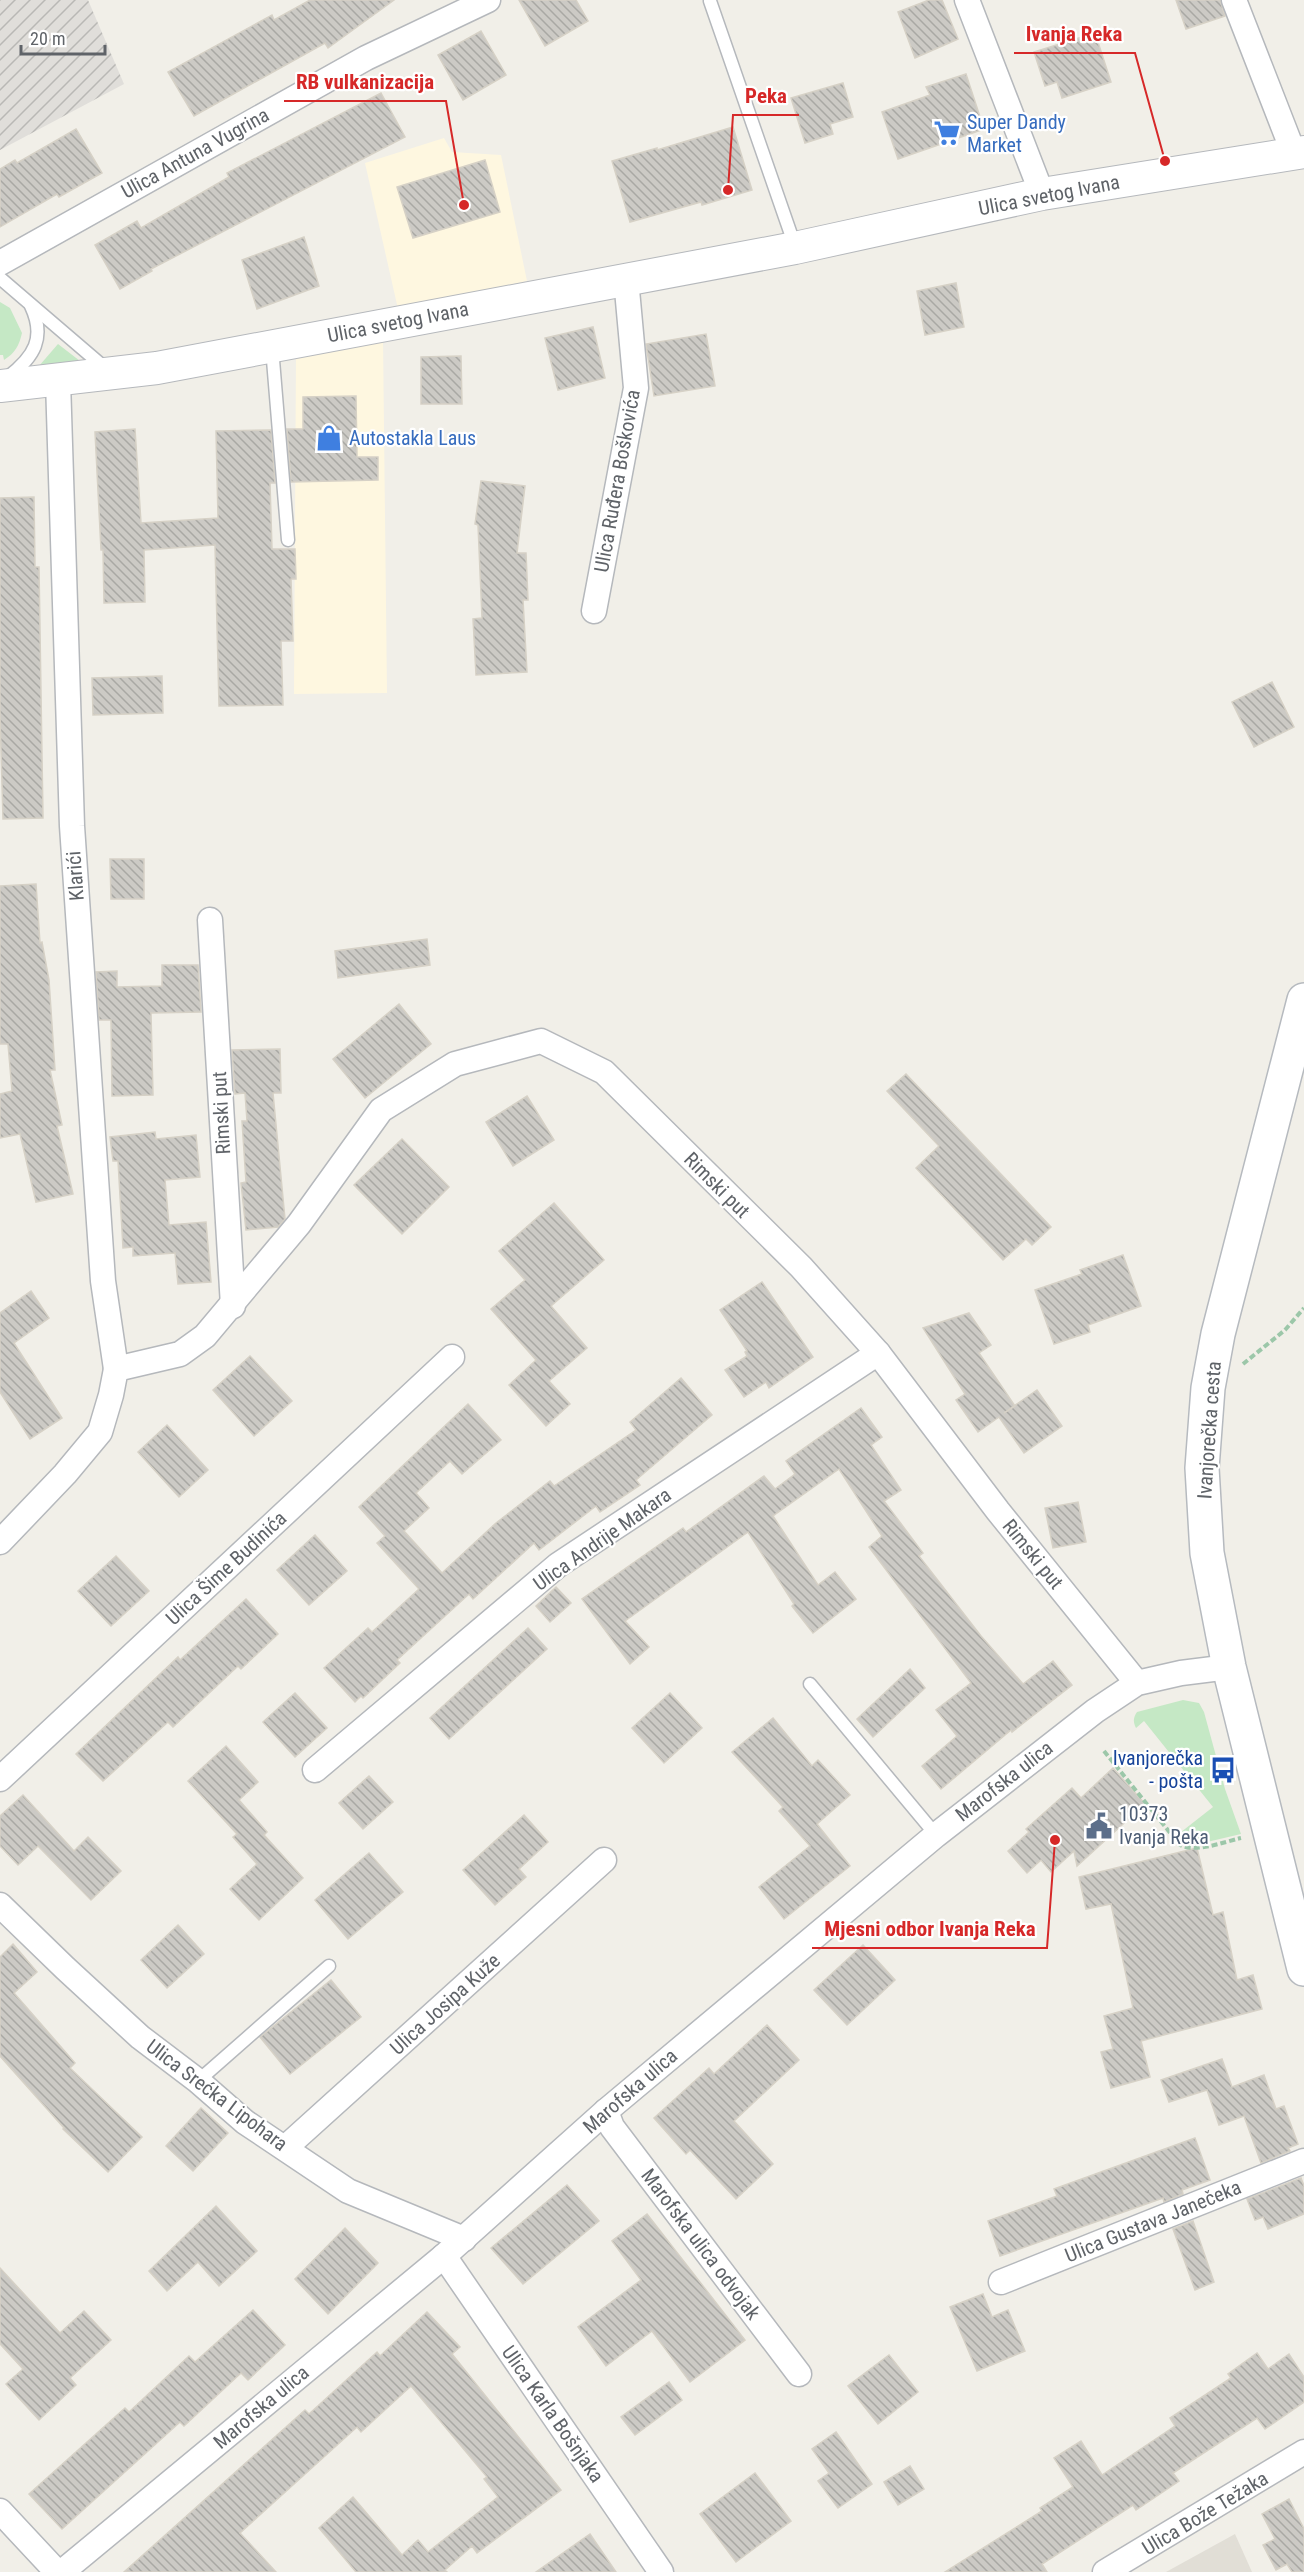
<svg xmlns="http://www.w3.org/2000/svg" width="1304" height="2572" viewBox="0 0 1304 2572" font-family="'Roboto Condensed',sans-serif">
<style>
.commercial{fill:#fef7e0}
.industrial{fill:url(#industrial-furrows)}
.education{fill:#e1ded6}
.grass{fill:#c5e8c5}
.building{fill:url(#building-back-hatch);stroke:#d6d1c6;stroke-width:1.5}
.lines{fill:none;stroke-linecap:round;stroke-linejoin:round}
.service-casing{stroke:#b5b8bc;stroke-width:15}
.minor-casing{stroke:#b5b8bc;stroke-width:27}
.tertiary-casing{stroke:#b5b8bc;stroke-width:34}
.secondary-casing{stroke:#b6babf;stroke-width:36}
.path{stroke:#9cc7a9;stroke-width:4;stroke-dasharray:6 3;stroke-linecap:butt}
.service{stroke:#fff;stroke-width:12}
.minor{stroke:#fff;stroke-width:24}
.tertiary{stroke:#fff;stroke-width:32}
.secondary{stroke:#fff;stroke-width:33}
.labels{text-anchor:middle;stroke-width:4.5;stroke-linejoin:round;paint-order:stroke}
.shop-label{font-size:20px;fill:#366cbe;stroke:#fff;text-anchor:start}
.street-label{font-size:20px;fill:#5f6368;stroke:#fff}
.transit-label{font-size:20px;fill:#164399;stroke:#fff;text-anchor:end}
.service-label{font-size:20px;fill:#4e5e75;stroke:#fff;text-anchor:start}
.leader{fill:none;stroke:#d62828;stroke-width:2}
.callout-dot{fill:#d62828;stroke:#fff;stroke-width:2}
.callout-label{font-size:21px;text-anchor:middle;font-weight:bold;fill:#d62828;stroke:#fff;stroke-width:4.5;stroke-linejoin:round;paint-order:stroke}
</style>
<defs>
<pattern id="industrial-furrows" width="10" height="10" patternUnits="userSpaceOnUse" patternTransform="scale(1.5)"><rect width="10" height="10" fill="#e0deda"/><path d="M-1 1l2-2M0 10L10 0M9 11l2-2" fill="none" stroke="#b9b8b5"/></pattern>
<pattern id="building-back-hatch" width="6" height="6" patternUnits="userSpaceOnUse" patternTransform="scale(1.5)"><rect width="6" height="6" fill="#cccac5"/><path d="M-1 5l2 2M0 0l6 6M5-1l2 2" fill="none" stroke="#a9a8a4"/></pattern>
</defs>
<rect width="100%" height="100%" fill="#f1efe8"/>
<g class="commercial">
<polygon points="444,138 452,152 501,155 527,281 398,309 365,163"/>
<polygon points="383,339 387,693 294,694 296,356"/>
</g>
<polygon class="industrial" points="0,0 88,0 124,84 0,150"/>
<polygon class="education" points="1235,2534 1252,2572 1166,2572"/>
<g class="grass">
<path d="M0,302L10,308L22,333C19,346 15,353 4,360L3,355H0Z"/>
<polygon points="58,344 80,361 39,366"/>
<path d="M1183,1700L1199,1703L1204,1712L1225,1789L1241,1834L1190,1846L1184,1844L1176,1836L1213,1807L1144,1721L1136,1728C1133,1722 1133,1718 1137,1712Z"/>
</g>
<g class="building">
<polygon points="310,0 394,0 328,48 325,43 194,116 168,72 272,15 274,20"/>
<polygon points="519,0 576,0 588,21 545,46"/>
<polygon points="929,0 942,0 958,39 915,58 898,12"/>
<polygon points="1176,0 1220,0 1225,16 1186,29"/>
<polygon points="481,31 506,75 463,100 438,55"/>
<polygon points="1095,33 1111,82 1062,98 1057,82 1045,86 1034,52"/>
<polygon points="966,74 984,129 898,159 882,112 930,95 926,87"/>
<polygon points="843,83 853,117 830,124 833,134 805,143 791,98"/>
<polygon points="381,93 405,137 151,269 152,271 120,289 95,245 137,221 141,228 229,177 227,173"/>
<polygon points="733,127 752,190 702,205 701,202 630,222 612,161 657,148 657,150"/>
<polygon points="76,129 102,173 59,197 57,194 0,227 0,169 15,160 17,163"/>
<polygon points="485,160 500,212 413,238 397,187"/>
<polygon points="304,237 319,286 257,309 242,260"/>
<polygon points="956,283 964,327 925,335 917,291"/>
<polygon points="593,327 605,378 558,390 545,338"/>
<polygon points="706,334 715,386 654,396 646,344"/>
<polygon points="461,356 462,404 421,404 421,357"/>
<polygon points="356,396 357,457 378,457 378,480 291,482 287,429 303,429 303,397"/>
<polygon points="135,429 141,523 218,518 216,431 271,430 275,483 270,483 272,549 295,549 296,579 291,579 293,641 281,641 283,705 219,706 215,545 144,550 145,602 104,603 103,550 101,550 95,432"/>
<polygon points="481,481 525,486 517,553 526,553 528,600 523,600 527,672 476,675 473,619 482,618 478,525 475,524"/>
<polygon points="34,497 35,567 39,567 43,818 3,819 0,716 0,498"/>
<polygon points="162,676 163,713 93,715 92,678"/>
<polygon points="1272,682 1294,727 1254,747 1232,702"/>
<polygon points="110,859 144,859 144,899 111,899"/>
<polygon points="36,884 40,943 42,942 49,980 55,1070 50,1070 62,1125 57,1126 73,1194 36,1202 20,1134 0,1138 0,1094 12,1091 8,1044 0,1044 0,886"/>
<polygon points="427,939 430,965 338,978 335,951"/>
<polygon points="162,965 198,965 201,1012 151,1013 153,1095 112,1096 111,1020 99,1020 96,972 117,971 117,987 162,986"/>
<polygon points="399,1004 431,1044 365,1098 333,1059"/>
<polygon points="280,1049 281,1093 273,1093 285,1219 278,1227 246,1230 241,1183 246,1182 242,1121 247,1121 245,1093 235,1094 232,1050"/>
<polygon points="906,1074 1051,1227 1032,1245 1026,1239 1003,1260 916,1168 939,1146 887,1091"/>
<polygon points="527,1096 554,1140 513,1166 486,1122"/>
<polygon points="155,1132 156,1139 196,1135 200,1177 165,1180 169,1225 206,1222 211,1282 178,1284 175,1253 133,1256 133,1247 123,1248 118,1161 113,1161 110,1137"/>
<polygon points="402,1139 449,1187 402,1234 354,1185"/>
<polygon points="554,1203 604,1260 551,1306 587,1348 549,1381 570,1404 546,1426 509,1385 536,1360 491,1309 525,1280 499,1251"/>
<polygon points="1123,1255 1141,1306 1088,1325 1090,1332 1054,1344 1035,1290 1082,1274 1080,1270"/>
<polygon points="762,1282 813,1357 769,1388 766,1382 744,1397 725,1370 747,1356 745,1352 747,1351 720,1310"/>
<polygon points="31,1291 49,1318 14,1343 62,1418 30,1439 0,1392 0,1313"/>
<polygon points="969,1313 991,1345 979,1353 1015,1406 1004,1413 1037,1390 1062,1426 1024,1453 999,1417 978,1432 956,1400 965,1394 923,1328"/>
<polygon points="250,1356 292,1401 254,1436 213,1390"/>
<polygon points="681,1378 712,1415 636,1480 640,1485 600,1512 596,1506 539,1550 534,1543 473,1599 469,1594 397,1660 400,1663 363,1698 361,1696 355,1702 324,1668 368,1628 372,1632 419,1589 377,1543 385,1536 359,1507 468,1404 501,1440 462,1474 450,1461 416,1493 429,1508 404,1531 442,1573 496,1523 550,1481 554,1486 636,1430 630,1422"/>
<polygon points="861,1408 882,1437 871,1445 901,1490 884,1501 923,1553 919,1556 981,1636 1023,1684 1053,1661 1072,1685 1012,1732 1011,1730 941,1789 922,1766 957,1736 936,1710 971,1683 869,1547 882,1536 839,1469 773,1516 818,1585 835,1572 856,1599 813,1633 792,1606 794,1604 748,1532 625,1621 649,1647 630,1664 582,1599 683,1528 686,1532 764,1476 775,1489 795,1474 786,1461"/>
<polygon points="167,1425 208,1470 179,1497 138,1452"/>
<polygon points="1078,1502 1086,1542 1053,1548 1045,1508"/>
<polygon points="315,1535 347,1571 309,1605 277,1570"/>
<polygon points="116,1556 149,1591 111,1626 78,1591"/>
<polygon points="556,1587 571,1603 550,1622 536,1606"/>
<polygon points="246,1599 278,1634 241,1669 238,1666 173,1727 168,1722 103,1781 76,1754 178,1657 180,1660"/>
<polygon points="528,1628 547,1649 449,1739 430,1718"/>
<polygon points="910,1669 925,1688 873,1737 857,1719"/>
<polygon points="295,1693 327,1728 295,1757 263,1722"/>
<polygon points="670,1693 702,1728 664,1763 632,1728"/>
<polygon points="773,1718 812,1766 818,1760 850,1795 817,1824 850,1866 784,1919 759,1887 810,1846 779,1811 783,1807 732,1752"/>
<polygon points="226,1746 258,1782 239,1800 267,1832 264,1835 303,1878 259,1920 230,1889 257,1864 233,1837 237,1834 188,1781"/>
<polygon points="1113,1768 1145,1804 1077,1866 1074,1851 1051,1872 1041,1860 1027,1873 1008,1851 1029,1832 1026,1829 1072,1788 1081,1798"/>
<polygon points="369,1776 393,1802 363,1829 339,1803"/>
<polygon points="23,1795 74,1851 88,1837 121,1871 91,1900 38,1846 18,1865 0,1846 0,1816"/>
<polygon points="524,1815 548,1842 519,1869 526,1877 495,1905 463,1870"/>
<polygon points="1197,1848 1213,1915 1223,1912 1237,1980 1253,1975 1262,2009 1141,2041 1150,2077 1111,2088 1101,2052 1113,2049 1104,2016 1133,2008 1111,1904 1086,1909 1079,1877"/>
<polygon points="369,1853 403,1892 348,1939 315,1900"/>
<polygon points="178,1925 204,1954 167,1988 141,1960"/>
<polygon points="13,1944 37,1972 14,1993 75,2063 70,2068 142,2137 108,2172 63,2129 64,2128 0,2056 0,1957"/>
<polygon points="863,1945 895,1980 847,2025 814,1990"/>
<polygon points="331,1980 361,2017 290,2074 260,2037"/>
<polygon points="767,2025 799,2060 734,2121 773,2164 736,2199 690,2150 686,2154 654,2118 709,2068 714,2074"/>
<polygon points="1222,2059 1232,2087 1264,2075 1276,2109 1284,2106 1298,2144 1288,2148 1290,2151 1261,2163 1244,2116 1219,2125 1207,2090 1169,2102 1161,2080"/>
<polygon points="201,2108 228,2133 193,2171 166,2146"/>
<polygon points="1195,2138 1210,2180 1182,2190 1183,2194 1164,2202 1163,2198 1000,2256 988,2221 1057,2196 1054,2189"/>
<polygon points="1301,2178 1304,2186 1304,2214 1268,2229 1263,2217 1255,2220 1247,2199"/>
<polygon points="567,2185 599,2221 523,2284 491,2248"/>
<polygon points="216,2206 257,2251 219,2286 198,2262 167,2291 149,2271"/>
<polygon points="647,2214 745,2340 690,2382 652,2331 606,2366 578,2327 641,2280 612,2241"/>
<polygon points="1193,2221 1214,2282 1195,2290 1173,2229"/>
<polygon points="345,2228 378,2263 328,2314 295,2279"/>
<polygon points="0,2268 60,2333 84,2311 111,2340 70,2378 76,2385 39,2420 6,2384 23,2369 0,2344"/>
<polygon points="983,2294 992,2317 1008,2310 1025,2351 977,2371 950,2307"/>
<polygon points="253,2310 285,2345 248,2380 241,2373 184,2426 180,2422 62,2529 29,2494 125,2408 129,2412 189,2356 195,2362"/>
<polygon points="427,2312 460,2347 452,2354 561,2490 477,2553 472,2546 445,2570 447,2572 356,2572 319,2528 353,2497 402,2555 418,2540 428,2552 498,2497 484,2479 487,2477 411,2386 361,2432 357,2427 240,2533 276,2572 124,2572 305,2410 309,2414 377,2352 380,2356"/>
<polygon points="1257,2353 1268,2369 1289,2354 1304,2377 1304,2402 1265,2429 1257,2418 1173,2473 1179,2481 1136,2510 1133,2505 1042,2564 1047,2572 945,2572 1042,2511 1040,2508 1073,2487 1054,2458 1081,2441 1102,2475 1175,2426 1170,2418 1231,2378 1228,2374"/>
<polygon points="889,2355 918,2392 878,2424 848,2386"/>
<polygon points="669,2382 682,2400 635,2435 621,2417"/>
<polygon points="836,2432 872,2484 838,2508 818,2481 829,2473 812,2449"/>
<polygon points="910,2466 924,2489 898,2505 884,2482"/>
<polygon points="755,2473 791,2521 736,2562 700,2514"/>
<polygon points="1289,2499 1304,2529 1304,2572 1292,2572 1287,2564 1276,2570 1263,2545 1275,2539 1262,2514"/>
<polygon points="590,2534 616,2572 536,2572"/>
</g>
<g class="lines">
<g class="service-casing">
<g id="service">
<polyline points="710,1 795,246"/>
<polyline points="0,278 105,368"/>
<polyline points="272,348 288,540"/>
<path d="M8,377C34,357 46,338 31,306"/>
<polyline points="810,1684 936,1835"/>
<polyline points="198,2081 329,1966"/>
</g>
</g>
<g class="minor-casing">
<g id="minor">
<polyline points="967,0 1042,194"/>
<polyline points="1234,0 1294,154"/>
<polyline points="0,263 366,58 488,0"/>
<polyline points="58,381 72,826 103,1281 116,1369"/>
<polyline points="594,611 636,388 626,279"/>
<polyline points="210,920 233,1306"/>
<polyline points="0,1542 65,1474 100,1432 111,1395 116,1369 180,1354 205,1336 299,1224 381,1110 455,1064 541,1041 604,1072 801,1267 878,1353 998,1511 1137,1683"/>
<polyline points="315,1770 558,1565 878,1353"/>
<polyline points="0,1779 452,1357"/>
<polyline points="0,1905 65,1968 140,2037 198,2081 245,2122 348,2191 464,2239"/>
<polyline points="606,2111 612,2127 799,2374"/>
<polyline points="285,2148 604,1860"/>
<polyline points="444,2256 661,2572"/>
<polyline points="1001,2282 1304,2161"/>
<polyline points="0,2511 57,2572"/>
<polyline points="62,2572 444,2256 606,2111 936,1835 1095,1711 1137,1683 1181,1673 1229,1667"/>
<polyline points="1105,2572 1304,2452"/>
</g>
</g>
<g class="tertiary-casing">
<polyline id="tertiary" points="0,386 157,368 795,248 1042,194 1304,152"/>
</g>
<g class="secondary-casing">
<polyline id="secondary" points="1304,1000 1218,1334 1208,1388 1202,1468 1207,1553 1229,1667 1304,1969"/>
</g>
<g class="path">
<polyline points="1243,1364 1285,1330 1304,1308"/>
<path d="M1104,1751L1180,1845C1197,1853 1223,1842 1241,1838"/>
</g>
<use href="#service" class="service"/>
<use href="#minor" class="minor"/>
<use href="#tertiary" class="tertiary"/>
<use href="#secondary" class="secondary"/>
</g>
<defs>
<g id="supermarket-bare" transform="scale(2.07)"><path d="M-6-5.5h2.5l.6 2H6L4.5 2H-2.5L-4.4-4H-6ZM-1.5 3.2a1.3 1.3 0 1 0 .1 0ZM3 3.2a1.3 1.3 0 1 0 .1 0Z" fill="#3f7fe0" stroke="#fff" stroke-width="2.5" paint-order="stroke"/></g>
<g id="shop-bare" transform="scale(2.07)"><path d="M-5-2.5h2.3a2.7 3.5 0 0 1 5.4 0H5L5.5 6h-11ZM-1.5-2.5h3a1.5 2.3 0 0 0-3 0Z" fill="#3f7fe0" stroke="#fff" stroke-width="2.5" paint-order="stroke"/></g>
<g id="bus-bare" transform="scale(2.07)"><path d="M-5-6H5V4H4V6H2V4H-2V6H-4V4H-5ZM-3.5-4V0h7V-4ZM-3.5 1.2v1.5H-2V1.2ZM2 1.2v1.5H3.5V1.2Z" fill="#1a4fb4" stroke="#fff" stroke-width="2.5" paint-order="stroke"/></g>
<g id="civic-bare" transform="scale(2.07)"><path d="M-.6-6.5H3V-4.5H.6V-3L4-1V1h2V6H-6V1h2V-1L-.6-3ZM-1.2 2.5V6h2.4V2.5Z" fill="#5c6f8a" stroke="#fff" stroke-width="2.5" paint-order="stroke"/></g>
</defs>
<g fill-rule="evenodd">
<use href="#supermarket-bare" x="947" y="133"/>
<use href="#shop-bare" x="329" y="438"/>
<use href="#bus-bare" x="1223" y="1770"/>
<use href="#civic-bare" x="1099" y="1826"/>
</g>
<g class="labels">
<g class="shop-label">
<text x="967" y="129">Super Dandy<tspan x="967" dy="23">Market</tspan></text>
<text x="349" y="445">Autostakla Laus</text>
</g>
<g class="street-label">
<text transform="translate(195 153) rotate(-29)" y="7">Ulica Antuna Vugrina</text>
<text transform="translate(1049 195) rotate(-11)" y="7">Ulica svetog Ivana</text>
<text transform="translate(398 322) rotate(-11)" y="7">Ulica svetog Ivana</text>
<text transform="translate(617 481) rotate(-80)" y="7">Ulica Ruđera Boškovića</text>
<text transform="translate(75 876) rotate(-94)" y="7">Klarići</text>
<text transform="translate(221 1113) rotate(-93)" y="7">Rimski put</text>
<text transform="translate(717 1185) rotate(45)" y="7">Rimski put</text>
<text transform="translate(1209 1430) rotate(-86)" y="7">Ivanjorečka cesta</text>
<text transform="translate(602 1539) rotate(-35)" y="7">Ulica Andrije Makara</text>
<text transform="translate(1033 1554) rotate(51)" y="7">Rimski put</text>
<text transform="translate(226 1568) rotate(-43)" y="7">Ulica Šime Budinića</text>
<text transform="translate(1004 1781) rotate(-38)" y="7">Marofska ulica</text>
<text transform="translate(445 2004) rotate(-42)" y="7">Ulica Josipa Kuže</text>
<text transform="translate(630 2091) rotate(-41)" y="7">Marofska ulica</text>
<text transform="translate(217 2095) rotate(37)" y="7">Ulica Srećka Lipohara</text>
<text transform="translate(1153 2221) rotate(-22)" y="7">Ulica Gustava Janečeka</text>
<text transform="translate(701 2244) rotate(53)" y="7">Marofska ulica odvojak</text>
<text transform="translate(261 2407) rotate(-40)" y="7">Marofska ulica</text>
<text transform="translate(553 2414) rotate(55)" y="7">Ulica Karla Bošnjaka</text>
<text transform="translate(1205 2513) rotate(-31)" y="7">Ulica Bože Težaka</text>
</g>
<g class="transit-label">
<text x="1203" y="1765">Ivanjorečka<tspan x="1203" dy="23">- pošta</tspan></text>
</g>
<g class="service-label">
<text x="1119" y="1821">10373<tspan x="1119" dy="23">Ivanja Reka</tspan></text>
</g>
</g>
<path class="leader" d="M1165 161L1135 53H1014M464 205L446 101H284M728 190L733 115H799M1055 1840L1047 1948H812"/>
<g class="callout-dot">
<circle cx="1165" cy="161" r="6"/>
<circle cx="464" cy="205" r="6"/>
<circle cx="728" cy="190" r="6"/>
<circle cx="1055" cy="1840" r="6"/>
</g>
<g class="callout-label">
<text x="1074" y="41">Ivanja Reka</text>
<text x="365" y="89">RB vulkanizacija</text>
<text x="766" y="103">Peka</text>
<text x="930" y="1936">Mjesni odbor Ivanja Reka</text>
</g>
<path d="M21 45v9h84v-9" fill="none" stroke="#5f6368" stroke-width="3"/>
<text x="30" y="45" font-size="18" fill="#5f6368" stroke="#ffffff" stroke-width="4.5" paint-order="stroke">20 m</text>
</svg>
